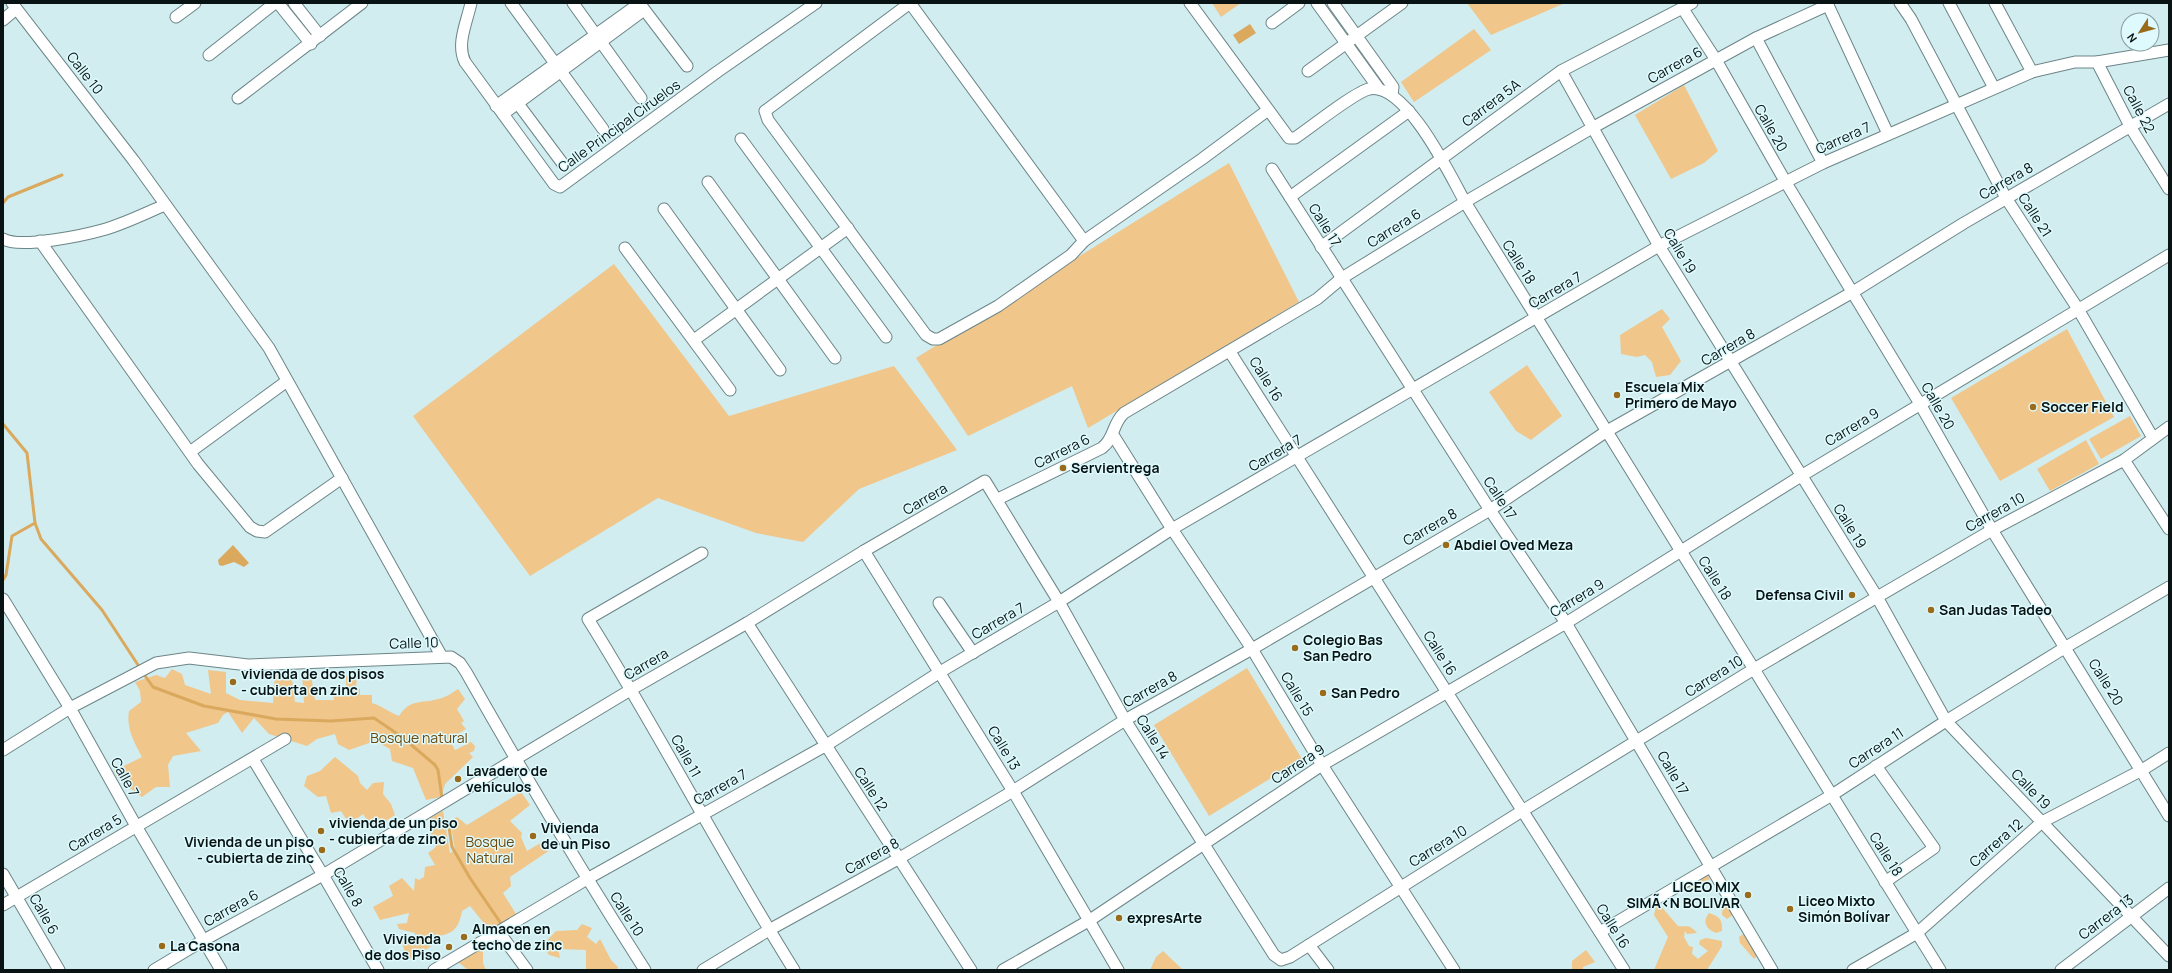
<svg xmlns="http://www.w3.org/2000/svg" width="2172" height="973" viewBox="0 0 2172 973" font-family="Manrope,sans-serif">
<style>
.green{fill:#f0c68a}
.water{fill:#daa95e}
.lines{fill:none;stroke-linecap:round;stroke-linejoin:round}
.stream{stroke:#daa95e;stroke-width:3}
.minor-casing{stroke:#6c8588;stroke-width:13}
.minor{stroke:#fff;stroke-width:11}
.poi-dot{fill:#996b1b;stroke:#defafd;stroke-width:1.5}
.labels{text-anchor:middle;stroke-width:3;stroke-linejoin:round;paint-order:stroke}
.street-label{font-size:14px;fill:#091314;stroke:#defafd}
.poi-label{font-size:14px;font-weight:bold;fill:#091314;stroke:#defafd;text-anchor:start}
.park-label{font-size:14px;fill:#69480c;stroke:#defafd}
</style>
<rect width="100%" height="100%" fill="#d1edf0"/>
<g class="green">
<polygon points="1212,3 1241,3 1221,17"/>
<polygon points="1467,3 1565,3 1491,35"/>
<polygon points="1474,29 1491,50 1414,102 1401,82"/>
<polygon points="1684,85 1718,151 1704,163 1671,179 1635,115"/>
<polygon points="1229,163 1299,302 1088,428 1072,386 968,436 916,358"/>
<polygon points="614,264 729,416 894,366 957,450 859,489 803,542 756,533 658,498 530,576 413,416"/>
<polygon points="1662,309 1670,319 1662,327 1681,361 1670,375 1656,377 1652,362 1645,355 1637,357 1621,354 1620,335"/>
<polygon points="2067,329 2114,417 2000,481 1951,398"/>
<polygon points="1527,365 1562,416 1531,440 1516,431 1489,392"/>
<polygon points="2130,416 2141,436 2101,459 2089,439"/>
<polygon points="2086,440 2099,464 2050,491 2037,469"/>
<polygon points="1247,668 1302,759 1209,816 1154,725"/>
<path d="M172,669L182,674L185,685L211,694L208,670L226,672V693L240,700L273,703L275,674L291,672L295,702L304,703L302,673L311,675L315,700H334L333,693L346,694V676H357L356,688L360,689V695H372V703C382,706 389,712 399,716C411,698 421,704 438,699C445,698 452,693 458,689L465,699L457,709L464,721L461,723L466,729L449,739L455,750L471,742L475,746L474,751L469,753L473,757L445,784L441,797L426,800L413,768L392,761L390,749L375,741L349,750L338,744L335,734L317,739L307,746L269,734L254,718L242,733L228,712L223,715L218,723L186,733L201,751L173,756L168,765L170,787H156L142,797L119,780L114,771L142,757C134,742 126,728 129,711L141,702L140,691L135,682L156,675L165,678Z"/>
<polygon points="335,757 358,776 360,783 367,790 373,783 384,782 383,794 391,804 395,815 373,829 363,814 355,820 346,819 341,811 331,813 326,796 318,797 304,786 307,776 320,771"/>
<path d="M521,792L530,805L510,821L522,833L521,837L527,851L544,841L550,850L510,877L511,886L503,893L516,914L495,928L487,927L470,906L462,911C459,927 454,934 438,936L430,947L407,960L402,942L415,937V933L399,929L397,924L407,923L409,913L380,920L373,907L393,896L389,886L402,878L414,891L415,878L419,880L424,877L425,867L435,865L428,853L436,847L429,835L433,832L428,819L443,811L450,853L455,850L450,821L457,817L467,825Z"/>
<polygon points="1707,874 1710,879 1690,891 1688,886"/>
<polygon points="1735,897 1749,918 1746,921 1737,912 1727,919 1722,915 1723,900"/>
<path d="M1659,904L1678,926C1688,927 1689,924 1697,933L1687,934L1685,931L1684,937L1689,946L1693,947L1692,954L1698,959L1708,951L1699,944L1700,940L1706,938L1722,941V946L1707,970H1654L1668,937L1654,915L1656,906Z"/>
<path d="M1709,913C1720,917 1722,919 1722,931L1716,933C1706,929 1702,922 1709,913Z"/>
<polygon points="582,924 592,928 587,937 596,944 600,939 611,960 618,967 617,970 586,970 586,950 558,949 560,958 549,955 543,945 556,931 577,930"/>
<polygon points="1745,933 1757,956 1754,959 1740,943 1739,937"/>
<polygon points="483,948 483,963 486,970 468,970 458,962 463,954"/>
<polygon points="1586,950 1595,962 1583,967 1583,970 1572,970 1572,961"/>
<polygon points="1163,951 1183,970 1150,970 1156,957"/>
</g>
<g class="water">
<polygon points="1250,24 1256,33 1239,44 1233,35"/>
<polygon points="233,545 249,563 244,567 234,562 222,566 219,565 218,560"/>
</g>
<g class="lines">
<g class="stream">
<polyline points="3,203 8,197 62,175"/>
<polyline points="3,424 27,453 35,523 41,539 102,610 140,668"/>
<polyline points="3,580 6,575 12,536 35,523"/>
<polyline points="143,673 153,687 204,706 276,719 331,721 374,718 402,737 435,765 438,770 442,798"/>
<polyline points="448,821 452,847 470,878 502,925"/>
</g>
<g class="minor-casing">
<g id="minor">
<polyline points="12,3 134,161 269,348 442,657"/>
<polyline points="278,3 311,44"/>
<polyline points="294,3 320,36"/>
<path d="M471,3C467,22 456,44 465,62L554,184L560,187L717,72L816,3"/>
<polyline points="511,3 603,129"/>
<polyline points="573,3 641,98"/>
<polyline points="910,3 765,111 768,120 926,335 933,339 939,339 998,306 1071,255 1084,241 1202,159 1268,110"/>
<polyline points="910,3 1084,241"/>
<path d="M1190,3L1289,138H1295C1310,128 1355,92 1369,89C1406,82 1450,175 1465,202L1940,970"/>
<polyline points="1317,3 1379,89"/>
<polyline points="1333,3 1393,87 1392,95"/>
<polyline points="1827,3 1888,134"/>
<polyline points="1900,3 1911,19 2006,198 2078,309 2153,438"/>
<polyline points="1949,3 1994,88"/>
<polyline points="1995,3 2032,72"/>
<polyline points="640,4 687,66"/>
<polyline points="1683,9 1716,60 1785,181 1920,404 1992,530 2169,816"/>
<polyline points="176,17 195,3"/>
<polyline points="3,20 16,9"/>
<polyline points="1272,23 1299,3"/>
<polyline points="1756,38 1823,163"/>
<polyline points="209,55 275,3"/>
<polyline points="2097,62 2131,128 2169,189"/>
<polyline points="1308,71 1402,3"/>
<polyline points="1561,71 1659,246 1877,597 1946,721 2169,956"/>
<polyline points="513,97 563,164"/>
<polyline points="238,98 362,3"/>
<polyline points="496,106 640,3"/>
<polyline points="503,114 644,10"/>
<polyline points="741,139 886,337"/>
<polyline points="1272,169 1490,510 1566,623 1772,970"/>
<polyline points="708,182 835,358"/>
<polyline points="1290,197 1409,111"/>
<polyline points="664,209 780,370"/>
<path d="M3,239C21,249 85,235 106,229C126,223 146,213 165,205"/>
<polyline points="40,241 198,464 250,527 257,531 265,532 342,478"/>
<polyline points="1321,247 1561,71 1692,3"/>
<polyline points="625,248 730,390"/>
<polyline points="694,340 848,228"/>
<polyline points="1230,352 1624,970"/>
<polyline points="1113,435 1172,529 1252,649 1322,765 1454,970"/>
<polyline points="190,452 287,381"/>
<polyline points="2124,460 2169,529"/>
<path d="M998,499L1102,448C1115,438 1112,424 1124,413L1317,299L1342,278L1465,202L1592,128L1756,38L1828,5"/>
<polyline points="864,551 1013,791 1118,970"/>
<path d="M702,553L588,619C660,734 722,855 794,970"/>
<polyline points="3,599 70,708 136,826 221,970"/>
<polyline points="939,603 973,653"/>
<polyline points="747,623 971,970"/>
<path d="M3,750L70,708L156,663L189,658L248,665L451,657L460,663L466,672C523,773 582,872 645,970"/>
<polyline points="253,759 323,875 378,970"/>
<polyline points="1876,766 1934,848 1885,882"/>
<polyline points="3,874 59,970"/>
<polyline points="3,905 285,739"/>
<polyline points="499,932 527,970"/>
<polyline points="1600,932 1832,795 1946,721 2066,647 2169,587"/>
<polyline points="1309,945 1328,970"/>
<polyline points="154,970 204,940 323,875 632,689 747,623 864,551 985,481 1059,602 1125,720 1274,955 1281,960 1290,957 1522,811 1754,669 1992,530 2124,460 2169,427"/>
<polyline points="434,970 587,879 825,746 940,672 1059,602 1172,529 1659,246 1823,163 2032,72 2075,62 2097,62 2169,50"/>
<polyline points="703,970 769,930 898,859 1013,791 1125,720 1252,649 1490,510 1607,431 1853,292 1964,223 2169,104"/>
<polyline points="1003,970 1090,920 1322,765 1566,623 1801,476 2169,255"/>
<polyline points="1853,970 1917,933 2042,822 2142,770 2169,753"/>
<polyline points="2061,970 2169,888"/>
</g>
</g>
<use href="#minor" class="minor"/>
</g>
<g class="poi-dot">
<circle cx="1617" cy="395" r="4"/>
<circle cx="2033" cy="407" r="4"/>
<circle cx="1063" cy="468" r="4"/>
<circle cx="1446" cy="545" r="4"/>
<circle cx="1852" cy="595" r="4"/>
<circle cx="1931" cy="610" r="4"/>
<circle cx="1295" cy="648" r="4"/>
<circle cx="233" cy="682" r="4"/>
<circle cx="1323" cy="693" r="4"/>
<circle cx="458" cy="779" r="4"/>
<circle cx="321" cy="831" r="4"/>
<circle cx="533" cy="836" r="4"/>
<circle cx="322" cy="850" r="4"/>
<circle cx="1748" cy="895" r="4"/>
<circle cx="1790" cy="909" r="4"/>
<circle cx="1119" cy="918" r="4"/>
<circle cx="464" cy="937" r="4"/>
<circle cx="162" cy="946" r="4"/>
<circle cx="449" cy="947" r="4"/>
</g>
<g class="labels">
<g class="street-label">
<text transform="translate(1675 65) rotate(-29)" y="5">Carrera 6</text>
<text transform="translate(85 73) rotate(52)" y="5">Calle 10</text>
<text transform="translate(1491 103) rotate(-37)" y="5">Carrera 5A</text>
<text transform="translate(2139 109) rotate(62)" y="5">Calle 22</text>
<text transform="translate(619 126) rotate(-36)" y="5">Calle Principal Ciruelos</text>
<text transform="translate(1771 128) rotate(60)" y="5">Calle 20</text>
<text transform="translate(1843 138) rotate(-24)" y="5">Carrera 7</text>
<text transform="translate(2006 181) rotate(-30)" y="5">Carrera 8</text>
<text transform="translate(2035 215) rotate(57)" y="5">Calle 21</text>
<text transform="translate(1325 225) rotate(58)" y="5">Calle 17</text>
<text transform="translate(1394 228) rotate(-32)" y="5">Carrera 6</text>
<text transform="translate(1680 251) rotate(59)" y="5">Calle 19</text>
<text transform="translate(1519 262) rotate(58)" y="5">Calle 18</text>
<text transform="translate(1555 290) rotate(-30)" y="5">Carrera 7</text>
<text transform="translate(1728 347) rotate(-30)" y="5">Carrera 8</text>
<text transform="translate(1266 379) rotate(58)" y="5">Calle 16</text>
<text transform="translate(1938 406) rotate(60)" y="5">Calle 20</text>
<text transform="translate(1852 427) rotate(-31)" y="5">Carrera 9</text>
<text transform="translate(1062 451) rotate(-26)" y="5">Carrera 6</text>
<text transform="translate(1275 453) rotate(-30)" y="5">Carrera 7</text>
<text transform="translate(1500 498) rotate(57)" y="5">Calle 17</text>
<text transform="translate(925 499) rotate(-30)" y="5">Carrera</text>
<text transform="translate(1995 512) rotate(-29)" y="5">Carrera 10</text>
<text transform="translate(1850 526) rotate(58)" y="5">Calle 19</text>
<text transform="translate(1430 527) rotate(-30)" y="5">Carrera 8</text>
<text transform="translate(1715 578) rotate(58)" y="5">Calle 18</text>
<text transform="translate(1577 598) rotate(-31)" y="5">Carrera 9</text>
<text transform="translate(998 621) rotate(-30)" y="5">Carrera 7</text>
<text transform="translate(414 643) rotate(-2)" y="5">Calle 10</text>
<text transform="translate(1440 653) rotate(58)" y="5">Calle 16</text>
<text transform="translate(646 664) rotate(-30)" y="5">Carrera</text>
<text transform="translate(1714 676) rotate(-32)" y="5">Carrera 10</text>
<text transform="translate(2106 682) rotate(58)" y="5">Calle 20</text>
<text transform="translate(1150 689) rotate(-29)" y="5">Carrera 8</text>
<text transform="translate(1297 694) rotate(59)" y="5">Calle 15</text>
<text transform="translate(1153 737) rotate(58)" y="5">Calle 14</text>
<text transform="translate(1004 748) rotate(59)" y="5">Calle 13</text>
<text transform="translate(1876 748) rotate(-33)" y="5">Carrera 11</text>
<text transform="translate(686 756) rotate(61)" y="5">Calle 11</text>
<text transform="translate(1298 764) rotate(-33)" y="5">Carrera 9</text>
<text transform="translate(1673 773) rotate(60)" y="5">Calle 17</text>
<text transform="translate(125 777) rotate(61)" y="5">Calle 7</text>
<text transform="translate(720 787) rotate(-29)" y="5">Carrera 7</text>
<text transform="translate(871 789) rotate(57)" y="5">Calle 12</text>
<text transform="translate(2031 789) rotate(46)" y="5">Calle 19</text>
<text transform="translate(95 833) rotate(-31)" y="5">Carrera 5</text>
<text transform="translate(1996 843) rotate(-41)" y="5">Carrera 12</text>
<text transform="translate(1438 846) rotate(-32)" y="5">Carrera 10</text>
<text transform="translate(1886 854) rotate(58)" y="5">Calle 18</text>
<text transform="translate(872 856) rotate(-29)" y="5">Carrera 8</text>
<text transform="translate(348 887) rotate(60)" y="5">Calle 8</text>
<text transform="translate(231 908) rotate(-29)" y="5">Carrera 6</text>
<text transform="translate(44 914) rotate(60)" y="5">Calle 6</text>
<text transform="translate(627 914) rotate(57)" y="5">Calle 10</text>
<text transform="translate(2106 917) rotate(-37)" y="5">Carrera 13</text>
<text transform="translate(1613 926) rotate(58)" y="5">Calle 16</text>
</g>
<g class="poi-label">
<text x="1625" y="392">Escuela Mix<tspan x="1625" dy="16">Primero de Mayo</tspan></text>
<text x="2041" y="412">Soccer Field</text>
<text x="1071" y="473">Servientrega</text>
<text x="1454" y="550">Abdiel Oved Meza</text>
<text x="1844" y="600" text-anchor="end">Defensa Civil</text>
<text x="1939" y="615">San Judas Tadeo</text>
<text x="1303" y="645">Colegio Bas<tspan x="1303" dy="16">San Pedro</tspan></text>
<text x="241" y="679">vivienda de dos pisos<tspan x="241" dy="16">- cubierta en zinc</tspan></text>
<text x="1331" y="698">San Pedro</text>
<text x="466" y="776">Lavadero de<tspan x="466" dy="16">vehiculos</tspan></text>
<text x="329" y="828">vivienda de un piso<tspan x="329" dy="16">- cubierta de zinc</tspan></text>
<text x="541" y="833">Vivienda<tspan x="541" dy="16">de un Piso</tspan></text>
<text x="314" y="847" text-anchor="end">Vivienda de un piso<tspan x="314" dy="16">- cubierta de zinc</tspan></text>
<text x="1740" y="892" text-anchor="end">LICEO MIX<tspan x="1740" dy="16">SIMÃ‹N BOLIVAR</tspan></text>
<text x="1798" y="906">Liceo Mixto<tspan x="1798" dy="16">Simón Bolívar</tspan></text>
<text x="1127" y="923">expresArte</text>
<text x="472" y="934">Almacen en<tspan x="472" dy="16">techo de zinc</tspan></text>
<text x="441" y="944" text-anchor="end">Vivienda<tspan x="441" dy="16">de dos Piso</tspan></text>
<text x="170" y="951">La Casona</text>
</g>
<g class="park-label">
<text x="419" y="743">Bosque natural</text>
<text x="490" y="847">Bosque<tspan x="490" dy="16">Natural</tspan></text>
</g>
</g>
<rect width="2172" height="973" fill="none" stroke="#091314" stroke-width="8"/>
<g transform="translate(2140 32) rotate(234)"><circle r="19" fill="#defafd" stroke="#899ea0"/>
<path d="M0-3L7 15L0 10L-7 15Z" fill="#996b1b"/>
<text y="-6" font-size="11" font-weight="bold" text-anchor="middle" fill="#091314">N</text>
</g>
</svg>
